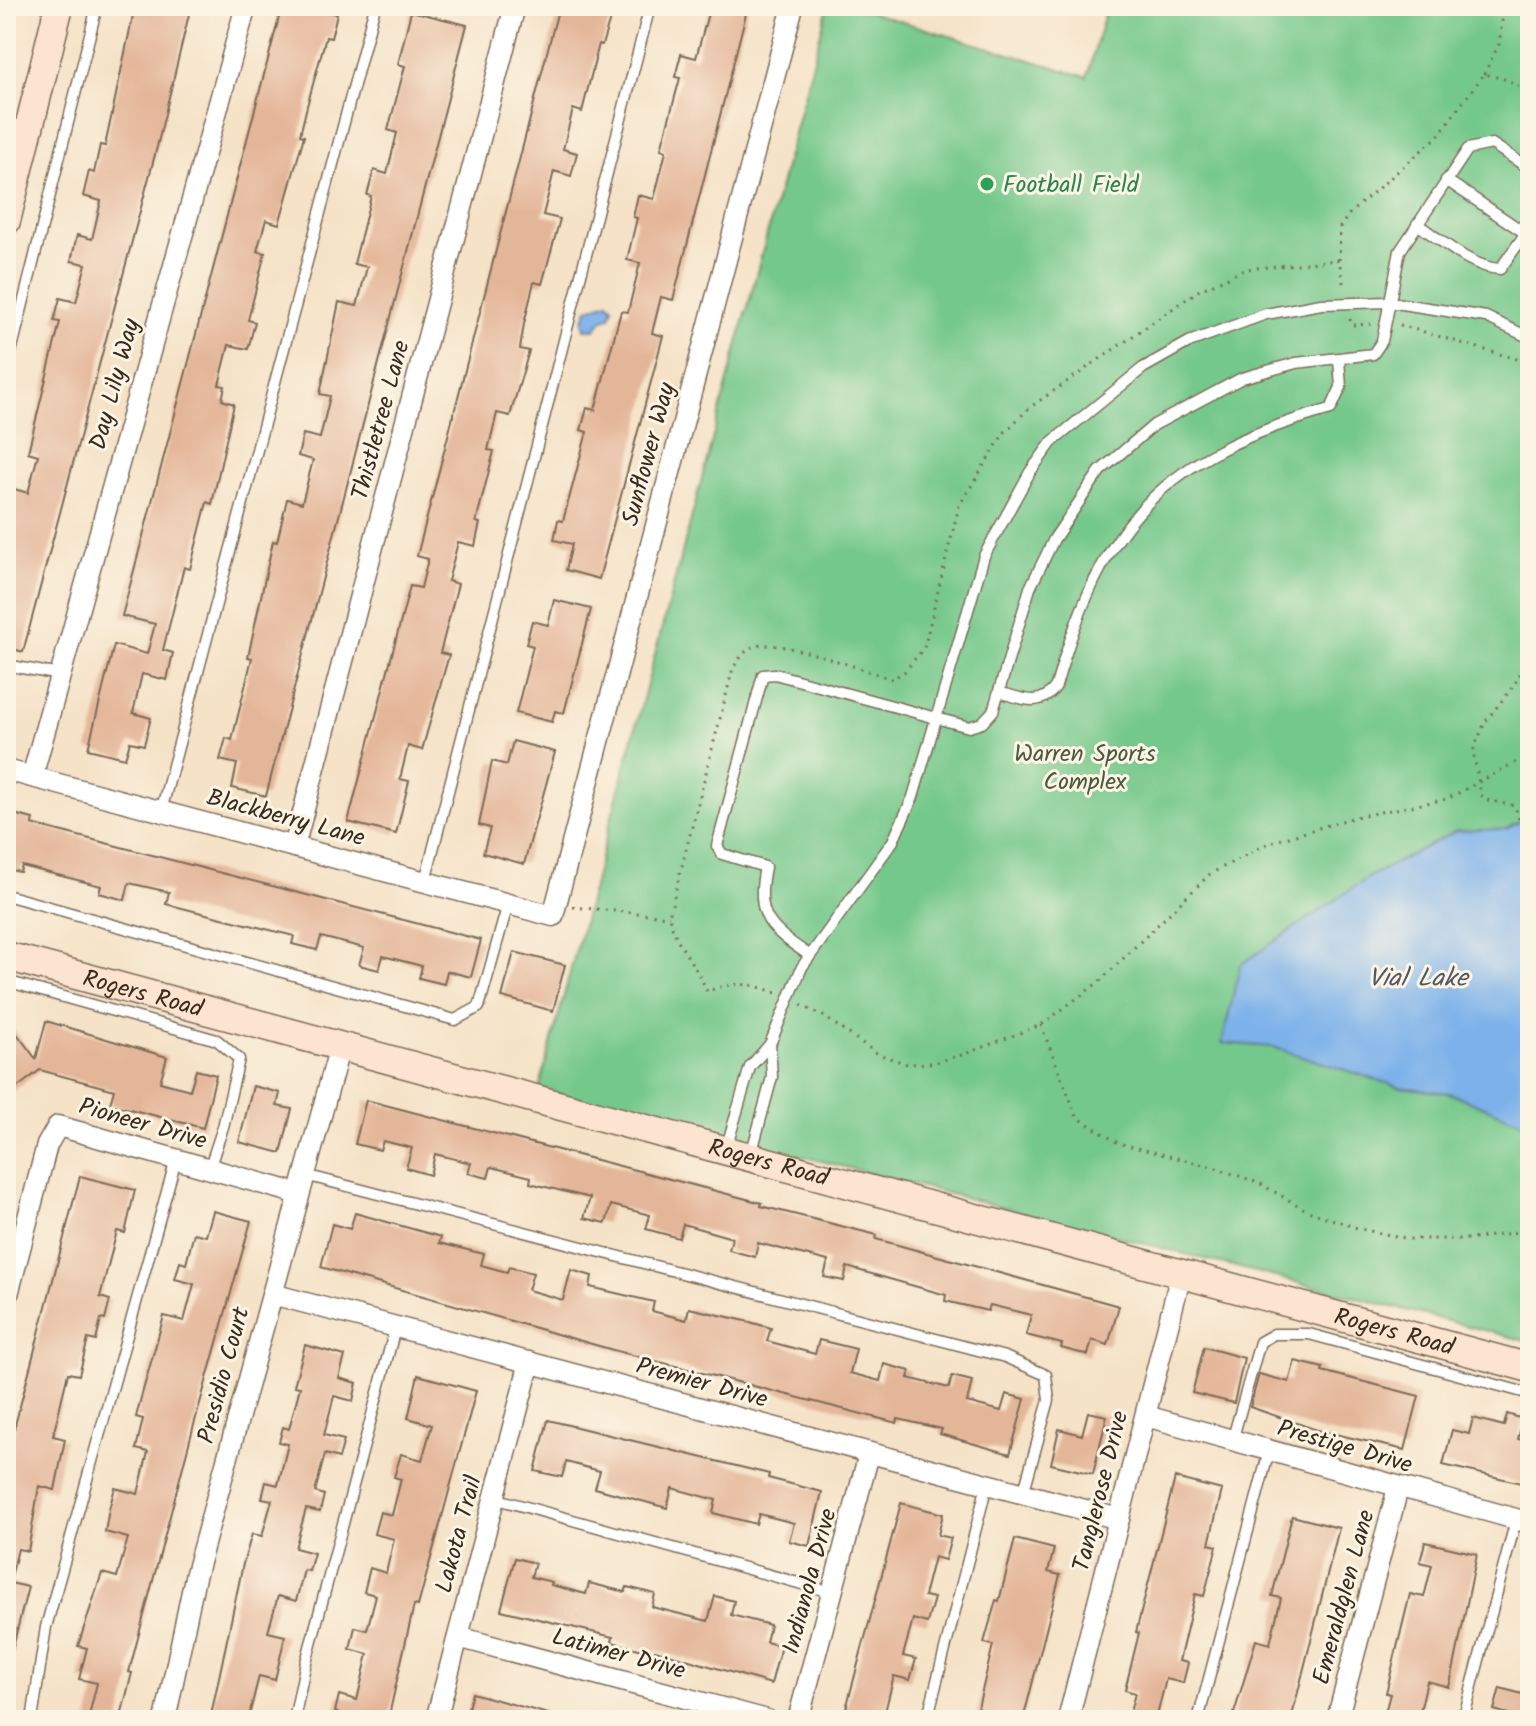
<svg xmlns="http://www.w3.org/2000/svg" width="1536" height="1726" viewBox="0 0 1536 1726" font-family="Kalam,sans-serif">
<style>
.green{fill:#74c88b;stroke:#587954;stroke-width:2}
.water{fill:#7bb1ea;stroke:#5b6e84;stroke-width:2}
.building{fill:#e4b699}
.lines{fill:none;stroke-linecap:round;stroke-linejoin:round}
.lane-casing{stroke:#7c6a59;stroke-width:13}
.street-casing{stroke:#7c6a59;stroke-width:23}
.secondary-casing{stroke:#7c6a59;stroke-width:31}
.path{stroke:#7c6a59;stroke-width:3;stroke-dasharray:2 6;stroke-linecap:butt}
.lane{stroke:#fff;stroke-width:10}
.street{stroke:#fff;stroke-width:20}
.secondary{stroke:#fde4d0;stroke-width:28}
.leisure-dot{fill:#2e9e5b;stroke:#fcf5e5;stroke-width:3}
.labels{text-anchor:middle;stroke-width:6;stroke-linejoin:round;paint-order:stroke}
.leisure-label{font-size:24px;fill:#27864d;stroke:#fcf5e5;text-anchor:start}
.street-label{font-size:24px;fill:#3b2a1e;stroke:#fcf5e5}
.park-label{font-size:24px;fill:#4c593f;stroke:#fcf5e5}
.water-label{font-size:26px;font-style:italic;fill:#515965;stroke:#fcf5e5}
</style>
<rect width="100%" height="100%" fill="#fcf5e5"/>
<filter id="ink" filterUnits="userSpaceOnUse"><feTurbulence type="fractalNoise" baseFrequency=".0125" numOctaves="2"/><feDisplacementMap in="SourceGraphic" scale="16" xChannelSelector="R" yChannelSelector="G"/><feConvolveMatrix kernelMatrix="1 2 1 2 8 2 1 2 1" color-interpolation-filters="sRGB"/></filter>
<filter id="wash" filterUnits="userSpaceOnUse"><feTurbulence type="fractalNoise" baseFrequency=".006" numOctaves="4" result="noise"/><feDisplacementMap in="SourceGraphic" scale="32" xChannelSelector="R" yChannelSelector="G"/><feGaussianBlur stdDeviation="1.8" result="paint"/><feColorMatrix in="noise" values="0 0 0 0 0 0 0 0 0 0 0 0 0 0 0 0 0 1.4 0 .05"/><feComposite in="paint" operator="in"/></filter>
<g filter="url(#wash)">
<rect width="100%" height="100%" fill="#f5e2c7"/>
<polygon class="green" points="828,6 850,6 1087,77 1107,6 1530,6 1530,1342 539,1089"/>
<g class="water">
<polygon points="608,302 613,307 610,317 603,319 595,329 585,329 583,321 588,309"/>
<polygon points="1530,816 1530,1125 1449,1093 1399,1087 1273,1047 1222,1043 1240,965 1369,877 1456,831 1506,829"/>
</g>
<g id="blocks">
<g class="building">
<polygon points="135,6 191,6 157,147 23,652 6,647 6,509 11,488 28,493 38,455 28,452 60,322 54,321 60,298 76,302 86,264 71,261 77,235 92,239 101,201 83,196 89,171 94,173 100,145 105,146"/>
<polygon points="282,6 320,6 319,9 337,14 331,38 326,37 307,106 300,135 304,136 279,224 266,220 257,251 265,253 248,320 255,322 248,349 229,345 219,385 225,386 222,400 234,404 212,504 207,502 190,569 184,567 163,650 173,653 167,680 142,674 133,713 151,718 144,745 130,742 125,758 88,749 114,645 147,654 155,624 122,616"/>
<polygon points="559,6 614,6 602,45 599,44 582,112 573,109 563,149 577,153 571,176 554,171 543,215 560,219 542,284 534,282 524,324 520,349 529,351 510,416 497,413 488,450 494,451 476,522 480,523 475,546 458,542 448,581 458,584 440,653 449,655 422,750 408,746 400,779 409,781 396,834 348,822 410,586 421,588 428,559 417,556"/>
<polygon points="710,6 748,6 673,300 661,297 652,333 663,336 599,579 566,570 572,544 554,540 558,520 563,521 587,432 581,430 587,408 595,410 621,311 628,312 640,263 627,260 637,218 633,217 638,195 654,199 666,151 661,149 680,78 675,77 681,54 696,58"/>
<polygon points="411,11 467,25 266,796 232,788 237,764 220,760 226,738 232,740 252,658 248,657 273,541 277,542 287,499 302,503 313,460 298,456 303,434 320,438 330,396 320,394 339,302 357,306 367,267 354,264 371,196 367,195 374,170 387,174 397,133 388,130 405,66 398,64"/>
<polygon points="554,600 591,609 564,713 555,711 552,722 516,713 533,646 526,644 532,621 548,625"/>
<polygon points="513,741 555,752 524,864 483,853 490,828 479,825 492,761 507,765"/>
<polygon points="6,812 33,819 32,824 481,940 471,977 447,971 444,984 419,978 422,966 383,956 379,970 359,965 364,948 321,937 317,950 292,944 294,936 166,904 169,892 129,883 125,900 99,893 101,886 22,866 20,872 6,869"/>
<polygon points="514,952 565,965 553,1011 502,997"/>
<polygon points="6,1019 36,1059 46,1021 167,1057 160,1082 190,1090 196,1070 216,1075 203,1128 110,1104 114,1090 40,1070 6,1096"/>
<polygon points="253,1086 280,1093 277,1106 292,1109 281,1153 239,1142"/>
<polygon points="366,1100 762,1203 761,1206 877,1235 876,1239 1119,1306 1108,1345 1092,1340 1088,1355 1061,1348 1062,1344 1026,1335 1031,1315 990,1305 988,1311 945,1301 946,1295 847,1267 844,1281 824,1277 828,1261 758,1243 755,1257 729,1250 732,1238 683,1224 679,1238 646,1229 650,1215 611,1205 606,1223 584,1218 590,1198 530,1183 531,1177 491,1167 488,1178 468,1173 471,1163 435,1154 430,1175 406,1168 412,1148 383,1141 380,1150 355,1144"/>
<polygon points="80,1176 135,1190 125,1233 117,1231 100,1297 110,1300 105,1320 101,1319 96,1341 88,1339 79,1375 68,1373 53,1436 65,1439 55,1490 39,1486 28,1551 18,1549 11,1577 6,1577 6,1460"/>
<polygon points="213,1211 251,1221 192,1432 129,1672 132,1673 120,1720 88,1720 97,1683 79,1679 87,1648 78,1646 102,1573 117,1577 128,1538 105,1532 109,1509 115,1488 138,1494 148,1452 136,1449 143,1419 136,1417 142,1394 164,1316 184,1321 194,1284 175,1279 180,1262 186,1264 194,1233 206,1236"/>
<polygon points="355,1213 441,1237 439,1243 484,1254 481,1265 507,1272 509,1267 533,1273 528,1290 563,1300 571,1270 592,1276 590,1287 654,1302 652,1311 686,1320 689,1308 750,1322 771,1328 767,1341 815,1354 819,1340 856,1349 850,1373 880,1381 884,1364 910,1371 908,1378 949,1388 952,1376 972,1381 967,1402 1001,1411 1006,1394 1025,1399 1010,1454 940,1434 942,1429 898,1419 897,1423 613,1350 321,1267 332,1224 350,1229"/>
<polygon points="305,1345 345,1356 339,1378 357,1383 353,1401 334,1396 324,1435 344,1440 339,1458 325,1454 315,1492 324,1495 320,1512 306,1509 295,1548 314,1553 309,1571 304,1570 296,1601 278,1596 268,1632 285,1636 275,1680 259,1676 248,1720 210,1720 243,1564 252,1534 262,1536 272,1500 262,1498 266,1482 278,1485 288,1444 279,1442 283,1427 289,1429 300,1387 294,1386"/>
<polygon points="1204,1347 1244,1358 1234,1403 1192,1393"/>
<polygon points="1295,1361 1323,1368 1322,1371 1419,1396 1405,1450 1317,1430 1250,1407 1259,1374 1289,1382"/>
<polygon points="418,1375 476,1391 418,1606 414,1605 388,1720 366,1720 335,1712 339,1695 357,1700 368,1654 350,1649 355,1627 367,1630 376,1595 364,1592 370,1568 386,1573 394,1539 374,1534 380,1512 392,1515 401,1479 394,1477 401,1454 422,1460 432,1425 408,1418"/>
<polygon points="1088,1412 1107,1416 1093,1474 1051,1464 1059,1429 1082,1435"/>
<polygon points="1507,1414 1523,1419 1518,1439 1530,1442 1530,1485 1443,1465 1452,1430 1469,1434 1473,1418 1504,1426"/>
<polygon points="548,1420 769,1474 768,1478 822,1492 809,1546 789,1541 794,1523 759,1514 756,1524 713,1513 716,1500 672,1488 667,1508 595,1488 600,1471 566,1462 562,1477 535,1471"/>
<polygon points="1175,1478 1222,1490 1209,1544 1217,1546 1204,1596 1195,1594 1179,1661 1188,1663 1183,1683 1166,1679 1156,1720 1128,1720 1135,1693 1125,1690 1139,1633 1136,1632"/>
<polygon points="901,1503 943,1514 938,1535 951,1538 945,1560 934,1557 924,1596 934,1598 927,1623 913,1619 903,1656 916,1659 910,1680 894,1676 883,1720 843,1720"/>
<polygon points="1292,1516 1339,1528 1291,1720 1233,1717 1256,1640 1270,1644 1281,1598 1272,1596"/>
<polygon points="1015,1539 1054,1549 1048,1572 1060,1575 1023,1720 975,1720 993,1645 984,1643 996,1600 999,1601"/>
<polygon points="1425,1542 1477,1554 1454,1667 1449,1687 1427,1681 1418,1720 1383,1720 1390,1694 1386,1693 1410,1594 1424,1597 1432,1565 1420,1562"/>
<polygon points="515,1558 535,1563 531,1577 552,1582 551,1585 586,1594 589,1583 625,1592 627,1587 655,1594 652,1607 708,1621 715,1596 734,1601 731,1615 770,1625 766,1642 781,1646 771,1684 655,1650 654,1653 612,1642 613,1637 501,1610"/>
<polygon points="6,1582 28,1587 11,1654 6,1654"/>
<polygon points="1500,1688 1530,1696 1530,1720 1510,1720 1512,1715 1494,1710"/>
<polygon points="472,1693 552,1715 552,1720 465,1720"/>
</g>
</g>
</g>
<g filter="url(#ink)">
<use href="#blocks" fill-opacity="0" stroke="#7c6a59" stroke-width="2"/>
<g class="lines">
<g class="lane-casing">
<g id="lane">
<polyline points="1446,180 1528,235"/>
<path d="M1417,224C1440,239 1471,268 1500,269L1526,233"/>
<polyline points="6,372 97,6"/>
<polyline points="6,665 60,675"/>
<path d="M999,692C1021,698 1041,709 1056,686C1103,519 1164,455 1331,409L1341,387L1339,359"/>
<polyline points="161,811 375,6"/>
<polyline points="425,881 650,6"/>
<polyline points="6,895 455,1020 479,1007 508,904"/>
<path d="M809,955C769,928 755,917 765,867L722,854L717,846L763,675L775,674L969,727L982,723L993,711L1030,588L1054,539L1100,471L1154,425L1242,378L1296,363L1373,354L1382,341L1400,251L1468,149L1492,144L1530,169"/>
<polyline points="6,981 217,1040 239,1059 223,1127 209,1169"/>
<polyline points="726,1149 750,1067 770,1044 802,967 893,841 913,797 984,556 1030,472 1052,442 1143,368 1189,342 1266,314 1321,304 1389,302 1486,317 1530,338"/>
<polyline points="751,1155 772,1077 770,1044"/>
<polyline points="305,1175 1005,1357 1046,1375 1049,1400 1023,1494"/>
<polyline points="1232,1441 1260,1342 1274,1334 1309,1334 1530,1394"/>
<polyline points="494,1498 834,1593"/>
<polyline points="32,1720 46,1627 176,1159"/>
<polyline points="294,1720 305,1666 396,1325"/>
<polyline points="927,1720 987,1485"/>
<polyline points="1198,1720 1269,1451"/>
<polyline points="1463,1720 1516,1520"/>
</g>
</g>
<g class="street-casing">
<g id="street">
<polyline points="6,770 553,916 793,6"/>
<polyline points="32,777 246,6"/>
<polyline points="294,847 515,6"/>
<polyline points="272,1294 1119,1519"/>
<polyline points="6,1302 47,1145 58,1126 299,1194"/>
<polyline points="1146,1416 1530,1523"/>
<polyline points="458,1637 767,1720"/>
<polyline points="165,1720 195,1577 340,1046"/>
<polyline points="436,1720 530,1362"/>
<polyline points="798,1720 869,1454"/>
<polyline points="1068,1720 1181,1274"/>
<polyline points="1337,1720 1398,1488"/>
</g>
</g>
<g class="secondary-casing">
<g id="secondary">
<polyline points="6,221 59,6"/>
<path id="s1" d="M6,956L1530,1368"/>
</g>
</g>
<g class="path">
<polyline points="1484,74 1499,44 1504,6"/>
<polyline points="1339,260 1340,227 1350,213 1437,137 1484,74 1508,80 1530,94"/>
<polyline points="1350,319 1351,325 1372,324"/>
<polyline points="1400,325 1530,363"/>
<polyline points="1530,523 1526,537 1530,581"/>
<polyline points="1519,819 1515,806 1487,800 1481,795 1473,751 1485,722 1515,684 1530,649"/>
<polyline points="573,907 669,916"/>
<path d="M776,993C752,983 731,981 707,992C697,965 675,945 669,916L733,668C739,660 745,649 755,646C782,639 863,670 892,679L904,672L924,648L959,506L1004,433L1029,408L1198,291L1246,269L1339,260L1344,288"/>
<polyline points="801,1005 823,1016 878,1054 907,1064 932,1063 962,1055 1041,1025 1099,982 1210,874 1269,843 1355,817 1447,799 1530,755"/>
<polyline points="1041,1025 1077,1117 1118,1143 1216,1168 1259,1183 1308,1211 1360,1229 1410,1239 1473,1239 1530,1230"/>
</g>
<use href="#lane" class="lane"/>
<use href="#street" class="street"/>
<use href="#secondary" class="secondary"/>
</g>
</g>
<circle class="leisure-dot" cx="987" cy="184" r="8"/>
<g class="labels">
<g class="leisure-label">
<text x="1003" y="192">Football Field</text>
</g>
<g class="street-label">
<text transform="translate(114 384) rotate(-75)" y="8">Day Lily Way</text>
<text transform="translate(380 420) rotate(-75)" y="8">Thistletree Lane</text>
<text transform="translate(648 454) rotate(-75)" y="8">Sunflower Way</text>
<text transform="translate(286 817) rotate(15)" y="8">Blackberry Lane</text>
<text dy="8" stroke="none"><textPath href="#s1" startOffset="142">Rogers Road</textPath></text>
<text transform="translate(143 1123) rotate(16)" y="8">Pioneer Drive</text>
<text dy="8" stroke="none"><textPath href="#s1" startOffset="790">Rogers Road</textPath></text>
<text dy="8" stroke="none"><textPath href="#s1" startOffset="1438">Rogers Road</textPath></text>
<text transform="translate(223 1375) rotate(-75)" y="8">Presidio Court</text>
<text transform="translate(702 1382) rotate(15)" y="8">Premier Drive</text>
<text transform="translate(1345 1446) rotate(16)" y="8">Prestige Drive</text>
<text transform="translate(1100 1491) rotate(-76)" y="8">Tanglerose Drive</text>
<text transform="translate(458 1534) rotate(-75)" y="8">Lakota Trail</text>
<text transform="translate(809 1581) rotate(-75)" y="8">Indianola Drive</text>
<text transform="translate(1343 1597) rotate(-75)" y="8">Emeraldglen Lane</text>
<text transform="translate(619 1653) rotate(15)" y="8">Latimer Drive</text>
</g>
<g class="park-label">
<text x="1085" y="761">Warren Sports<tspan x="1085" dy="28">Complex</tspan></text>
</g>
<g class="water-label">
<text x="1418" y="986">Vial Lake</text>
</g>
</g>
<rect width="1536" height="1726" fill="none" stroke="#fcf5e5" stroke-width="32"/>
</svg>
